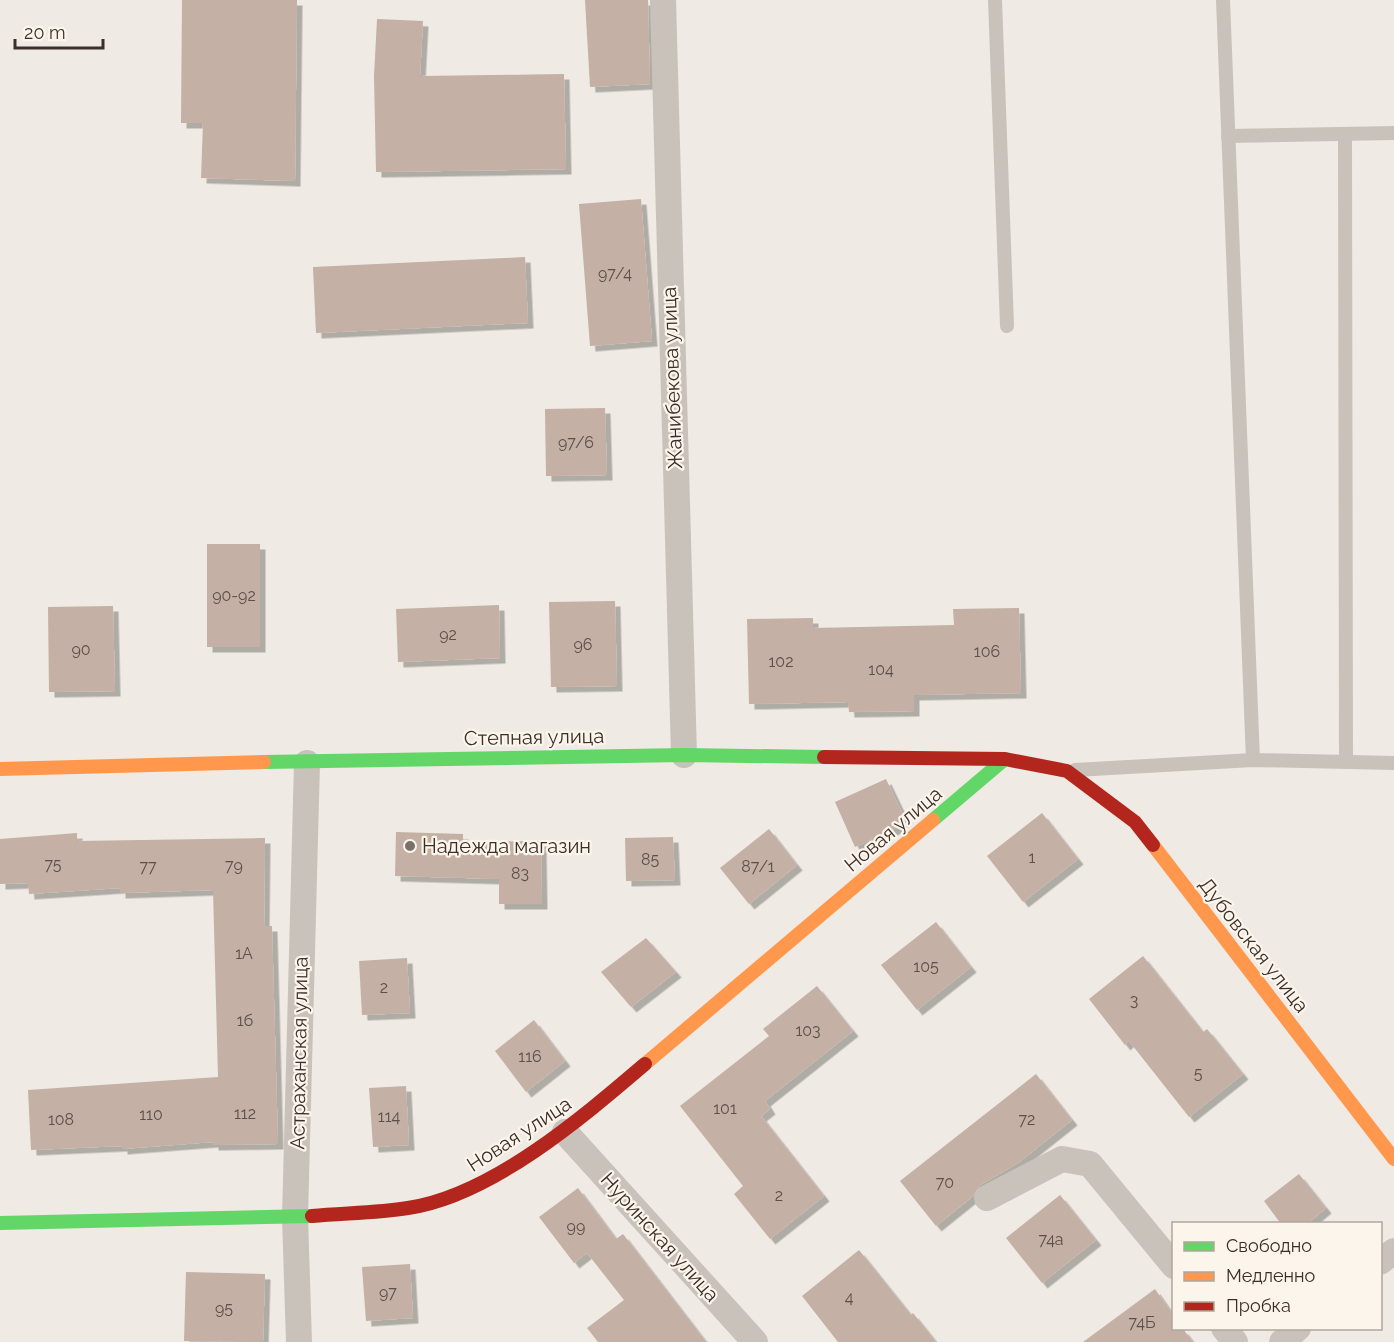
<svg xmlns="http://www.w3.org/2000/svg" width="1394" height="1342" viewBox="0 0 1394 1342" font-family="Raleway,sans-serif">
<style>
.building{fill:#c4b0a4;filter:url(#shadow)}
.lines{fill:none;stroke-linecap:round;stroke-linejoin:round}
.lane{stroke:#c8c2bb;stroke-width:14}
.street{stroke:#c8c2bb;stroke-width:26}
.fast{stroke:#63d668;stroke-width:14}
.slow{stroke:#ff974d;stroke-width:14}
.jam{stroke:#b3261e;stroke-width:14}
.poi-dot{fill:#79716a;stroke:#fbf5eb;stroke-width:2}
.labels{text-anchor:middle;stroke-width:4.5;stroke-linejoin:round;paint-order:stroke}
.number-label{font-size:16px;fill:#5c5048}
.street-label{font-size:20px;fill:#3a3029;stroke:#fbf5eb}
.poi-label{font-size:20px;fill:#3a3029;stroke:#fbf5eb;text-anchor:start}
</style>
<defs>
<filter id="shadow"><feDropShadow dx="5.5" dy="5.5" stdDeviation="0" flood-color="#0004"/></filter>
</defs>
<rect width="100%" height="100%" fill="#efeae3"/>
<g class="building">
<polygon points="182,0 297,0 295,181 201,178 203,123 181,123"/>
<polygon points="585,0 648,0 650,84 590,87"/>
<polygon points="377,19 423,21 420,76 564,74 566,169 376,172 374,76"/>
<polygon points="641,199 652,341 590,346 579,204"/>
<polygon points="525,257 528,323 316,333 313,267"/>
<polygon points="605,408 607,475 546,476 545,409"/>
<rect x="207" y="544" width="53" height="103"/>
<polygon points="615,601 617,686 551,687 549,602"/>
<polygon points="499,605 500,658 398,662 396,609"/>
<polygon points="113,606 115,691 49,692 48,607"/>
<polygon points="1019,608 1021,693 914,695 914,711 849,712 848,702 749,704 747,619 813,618 813,628 954,625 953,609"/>
<polygon points="886,779 905,819 894,829 855,847 835,802"/>
<polygon points="1042,813 1078,859 1023,902 987,856"/>
<polygon points="769,829 797,865 749,904 720,868"/>
<polygon points="396,832 463,834 463,842 541,841 542,904 499,904 499,879 395,876"/>
<polygon points="77,833 77,841 265,838 264,926 272,926 278,1144 213,1145 213,1142 122,1149 122,1146 31,1150 28,1090 218,1077 213,890 120,893 120,888 29,894 28,883 0,884 0,839"/>
<polygon points="673,837 675,880 626,881 625,838"/>
<polygon points="936,922 971,967 917,1010 881,965"/>
<polygon points="646,938 676,972 631,1007 601,972"/>
<polygon points="1143,956 1203,1032 1207,1029 1243,1074 1189,1117 1129,1041 1125,1045 1089,999"/>
<polygon points="407,958 410,1013 362,1015 359,961"/>
<polygon points="817,986 853,1031 765,1101 770,1109 761,1116 824,1196 770,1239 734,1194 743,1186 680,1106 769,1036 763,1029"/>
<polygon points="534,1020 565,1061 526,1092 495,1051"/>
<polygon points="1036,1074 1072,1120 1018,1163 980,1185 972,1197 936,1226 900,1181"/>
<polygon points="406,1086 409,1145 373,1147 369,1088"/>
<polygon points="1299,1174 1326,1208 1307,1224 1281,1224 1264,1201"/>
<polygon points="578,1188 616,1239 623,1234 706,1342 598,1342 587,1328 624,1300 587,1253 574,1263 539,1217"/>
<polygon points="1060,1195 1096,1240 1042,1283 1006,1238"/>
<polygon points="859,1250 911,1315 913,1313 936,1342 838,1342 802,1296"/>
<polygon points="410,1264 413,1318 366,1321 362,1267"/>
<polygon points="186,1272 265,1274 263,1342 184,1341"/>
<polygon points="1155,1289 1173,1315 1173,1329 1183,1329 1193,1342 1083,1342"/>
</g>
<g class="lines">
<g class="lane">
<polyline points="995,0 1007,326"/>
<polyline points="1223,0 1253,760"/>
<polyline points="1345,134 1346,762"/>
<polyline points="1228,136 1394,133"/>
<polyline points="1075,770 1253,760 1394,763"/>
</g>
<g class="street">
<polyline points="663,0 684,755"/>
<polyline points="565,1132 755,1342"/>
<polyline points="987,1198 1062,1159 1090,1164 1174,1266"/>
<polyline points="1380,1262 1394,1251"/>
<polyline points="1224,1328 1235,1342"/>
<polyline points="299,1342 295,1217 307,763"/>
<polyline points="1282,1342 1298,1328"/>
</g>
<g class="fast">
<polyline points="264,762 684,755 824,757"/>
<polyline points="933,820 1005,759"/>
<polyline points="0,1223 312,1216"/>
</g>
<g class="slow">
<polyline points="0,769 264,762"/>
<polyline points="1153,845 1394,1159"/>
<polyline points="645,1064 933,820"/>
</g>
<g class="jam">
<polyline points="824,757 1005,759 1067,771 1135,822 1153,845"/>
<path d="M312,1216C344,1213 377,1213 408,1208C491,1196 583,1117 645,1064"/>
</g>
</g>
<circle class="poi-dot" cx="410" cy="846" r="6"/>
<g class="labels">
<g class="number-label">
<text x="615" y="279">97/4</text>
<text x="576" y="448">97/6</text>
<text x="234" y="601">90-92</text>
<text x="448" y="640">92</text>
<text x="583" y="650">96</text>
<text x="81" y="655">90</text>
<text x="987" y="657">106</text>
<text x="781" y="667">102</text>
<text x="881" y="675">104</text>
<text x="1032" y="863">1</text>
<text x="650" y="865">85</text>
<text x="53" y="870">75</text>
<text x="234" y="871">79</text>
<text x="148" y="872">77</text>
<text x="758" y="872">87/1</text>
<text x="520" y="879">83</text>
<text x="244" y="959">1А</text>
<text x="926" y="972">105</text>
<text x="384" y="993">2</text>
<text x="1134" y="1006">3</text>
<text x="245" y="1026">1б</text>
<text x="808" y="1036">103</text>
<text x="530" y="1062">116</text>
<text x="1198" y="1079">5</text>
<text x="725" y="1114">101</text>
<text x="245" y="1119">112</text>
<text x="151" y="1120">110</text>
<text x="389" y="1122">114</text>
<text x="61" y="1125">108</text>
<text x="1027" y="1125">72</text>
<text x="945" y="1188">70</text>
<text x="779" y="1201">2</text>
<text x="576" y="1232">99</text>
<text x="1051" y="1245">74а</text>
<text x="388" y="1298">97</text>
<text x="849" y="1303">4</text>
<text x="224" y="1314">95</text>
<text x="1142" y="1328">74Б</text>
</g>
<g class="street-label">
<text transform="translate(672 378) rotate(-92)" y="7">Жанибекова улица</text>
<text transform="translate(534 737) rotate(-1)" y="7">Степная улица</text>
<text transform="translate(893 829) rotate(-40)" y="7">Новая улица</text>
<text transform="translate(1254 945) rotate(52)" y="7">Дубовская улица</text>
<text transform="translate(299 1053) rotate(-89)" y="7">Астраханская улица</text>
<text transform="translate(519 1134) rotate(-33)" y="7">Новая улица</text>
<text transform="translate(660 1237) rotate(48)" y="7">Нуринская улица</text>
</g>
<g class="poi-label">
<text x="422" y="853">Надежда магазин</text>
</g>
</g>
<rect x="1172" y="1222" width="210" height="108" fill="#fbf5eb" stroke="#aea69d" stroke-width="1.5"/>
<rect x="1184" y="1242" width="30" height="9" fill="#63d668" stroke="#aea69d" stroke-width="1.5"/>
<text x="1226" y="1252" font-size="18" fill="#3a3029">Свободно</text>
<rect x="1184" y="1272" width="30" height="9" fill="#ff974d" stroke="#aea69d" stroke-width="1.5"/>
<text x="1226" y="1282" font-size="18" fill="#3a3029">Медленно</text>
<rect x="1184" y="1302" width="30" height="9" fill="#b3261e" stroke="#aea69d" stroke-width="1.5"/>
<text x="1226" y="1312" font-size="18" fill="#3a3029">Пробка</text>
<path d="M15 39v9h88v-9" fill="none" stroke="#3a3029" stroke-width="3"/>
<text x="24" y="39" font-size="18" fill="#3a3029" stroke="#fbf5eb" stroke-width="4.5" paint-order="stroke">20 m</text>
</svg>
